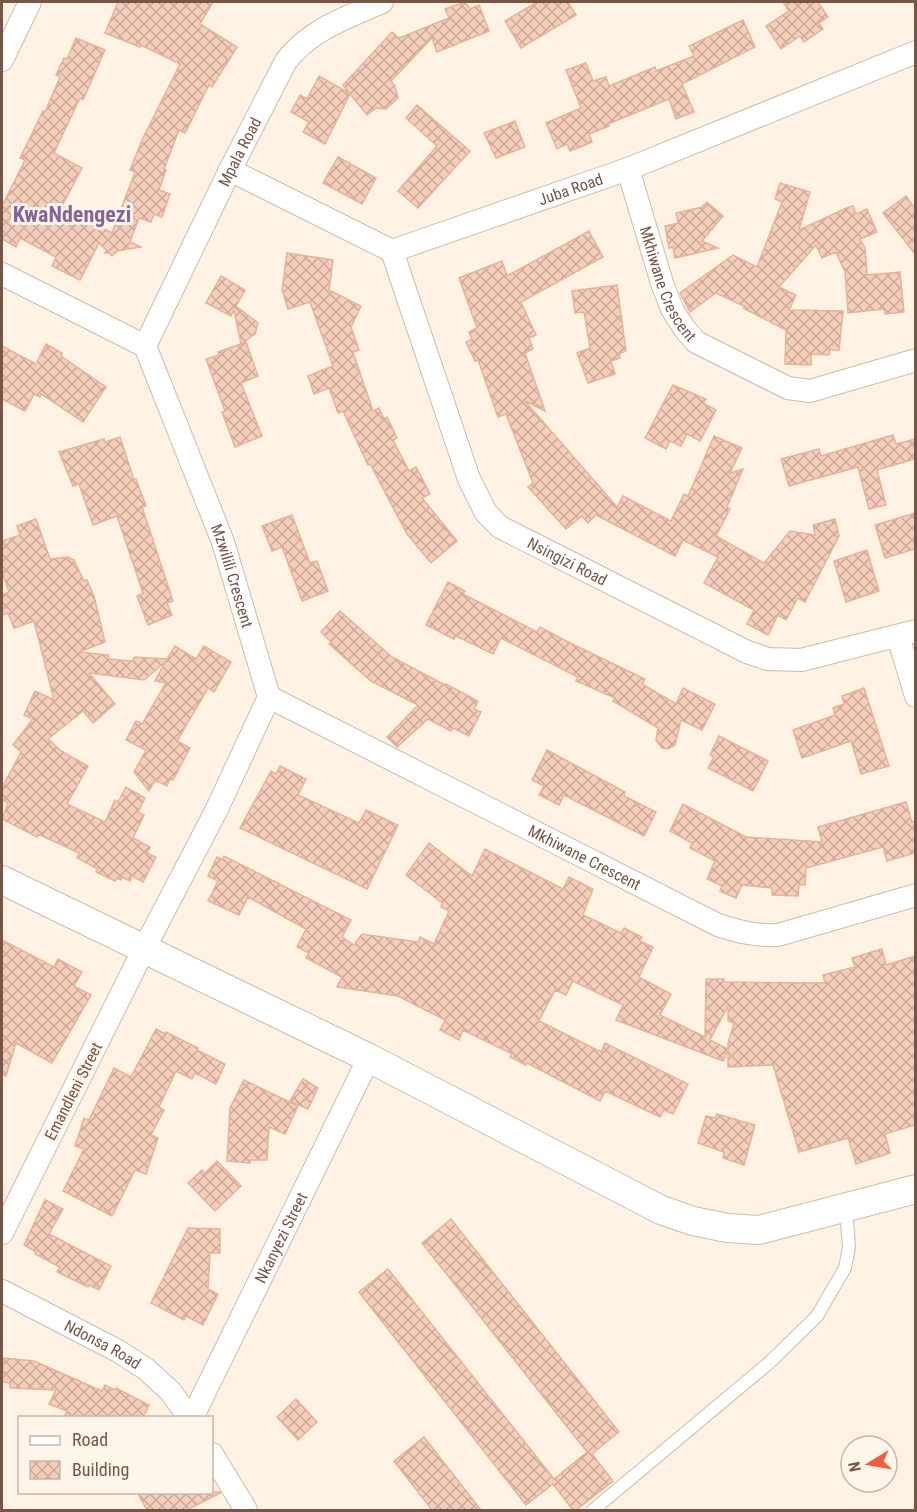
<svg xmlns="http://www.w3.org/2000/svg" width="917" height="1512" viewBox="0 0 917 1512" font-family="'Roboto Condensed',sans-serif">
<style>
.building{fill:url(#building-cross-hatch);stroke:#e8b299;stroke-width:1.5}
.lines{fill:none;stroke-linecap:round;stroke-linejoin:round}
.service-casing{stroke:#d1baac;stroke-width:14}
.minor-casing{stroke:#d1baac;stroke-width:24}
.tertiary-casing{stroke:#d1baac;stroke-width:30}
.service{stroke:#fff;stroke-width:12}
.minor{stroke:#fff;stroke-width:22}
.tertiary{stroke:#fff;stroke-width:28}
.labels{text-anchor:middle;stroke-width:6;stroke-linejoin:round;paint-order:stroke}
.street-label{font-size:16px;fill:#775648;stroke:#fff6eb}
.district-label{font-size:22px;font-weight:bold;fill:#85639b;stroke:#fff6eb}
</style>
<defs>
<pattern id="building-cross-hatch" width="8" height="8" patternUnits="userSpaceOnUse" patternTransform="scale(1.5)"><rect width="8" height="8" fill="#f4ceba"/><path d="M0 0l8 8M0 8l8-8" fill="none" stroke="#caaa99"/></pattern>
</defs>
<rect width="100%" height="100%" fill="#fdf2e4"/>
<g class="building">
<polygon points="118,2 213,2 200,24 237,47 212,87 209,85 185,133 179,130 164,169 166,170 159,190 170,194 162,217 154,214 151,222 139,218 130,242 141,247 117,251 112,256 109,253 105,253 106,250 99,243 80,280 52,266 56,257 20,238 16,247 2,239 2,206 25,160 20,158 43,111 45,112 60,77 56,75 64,58 67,59 76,38 105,50 83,100 80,98 54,153 82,168 62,206 112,233 135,172 130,170 142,140 180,64 141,45 140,47 105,33"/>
<polygon points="465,2 470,9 479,5 489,31 437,52 432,38 391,81 395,86 398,98 386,109 376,108 367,115 350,94 325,144 303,132 309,122 291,112 300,95 307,99 319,76 349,93 343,85 392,32 399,38 449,18 445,9"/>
<polygon points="537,2 568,2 576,15 521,48 505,21"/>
<polygon points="783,2 818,2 828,17 819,23 823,29 804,42 800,36 781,49 766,26 789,11"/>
<polygon points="743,20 755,47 682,84 694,112 676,119 669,99 608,124 609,126 589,134 592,142 570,151 567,144 557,149 546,123 581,108 566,70 586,63 593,81 606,77 609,86 655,67 656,71 694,56 689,46"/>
<polygon points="417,105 470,151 418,208 398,191 437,146 406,118"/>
<polygon points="515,121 525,147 496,158 484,133"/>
<polygon points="338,157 376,178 362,204 323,183"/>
<polygon points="780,183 810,192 799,230 849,207 853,206 856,214 867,209 877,232 860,239 865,248 867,275 900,272 904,312 885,314 884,309 848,313 845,272 836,252 822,258 816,245 779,287 796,295 789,310 843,311 839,350 830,350 829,355 811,354 811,365 785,364 786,330 743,308 748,308 716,293 690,312 680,293 733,255 757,267 782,202 775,199"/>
<polygon points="906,196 915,209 915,254 883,213"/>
<polygon points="707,202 723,216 702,241 718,248 675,258 673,247 669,248 665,226 678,223 676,213 702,207"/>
<polygon points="589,231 603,257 521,302 536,335 529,338 533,349 525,353 545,411 525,401 617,507 623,496 671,521 684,494 688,496 714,436 742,448 730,473 743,469 727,507 730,509 716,536 764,563 790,531 815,535 813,525 835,519 839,536 805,602 798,598 786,620 778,615 768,635 747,624 754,610 704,583 718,557 683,540 675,556 596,515 588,523 582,516 566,529 528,487 533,483 506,414 498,417 478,360 475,361 466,342 472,339 469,332 477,328 459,278 502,261 507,276"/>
<polygon points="287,253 333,260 329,290 361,306 351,327 359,350 353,352 373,411 379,408 384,419 387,417 397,438 393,440 409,471 416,467 430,494 422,498 457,541 431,563 407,534 370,464 368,465 343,411 338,413 329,388 314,394 308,376 333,366 310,302 288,309 282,290"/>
<polygon points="221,276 245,290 236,306 258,323 255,334 241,344 234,310 231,316 206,303"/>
<polygon points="617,285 626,351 619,354 620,358 611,361 615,374 588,383 577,353 590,348 584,312 575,313 572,291"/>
<polygon points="246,342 258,376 241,383 262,436 235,447 222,412 225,411 206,359 219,355 218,352"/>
<polygon points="46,344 62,353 61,356 106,387 83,422 41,394 40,397 34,394 25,411 2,399 2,346 36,364"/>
<polygon points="673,385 706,399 703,403 716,410 700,441 687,434 681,446 670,441 666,449 645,438"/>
<polygon points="893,435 896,444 915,439 915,459 877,470 886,505 869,509 858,467 789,486 781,459 819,449 821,456"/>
<polygon points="120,437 134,480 136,479 146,506 142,507 173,601 167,603 172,615 148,625 137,596 143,593 117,516 93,525 79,484 73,486 59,452 104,439 105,442"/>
<polygon points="915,513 915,549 885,558 875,525"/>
<polygon points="292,515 310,563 317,561 328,591 302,601 282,547 272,551 262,526"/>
<polygon points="36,519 50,559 68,557 74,560 84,581 87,580 94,596 105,642 79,652 108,655 109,659 132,661 135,657 167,659 175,646 196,659 204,646 231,662 214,692 208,688 177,741 190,748 173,780 170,779 167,786 155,780 149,791 134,772 146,750 126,740 136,721 142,724 166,683 155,681 165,662 144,680 89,673 115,704 93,723 83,711 48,739 61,751 88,766 67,804 105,822 115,800 118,802 126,787 145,798 138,812 144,815 133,838 150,847 147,853 156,857 143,882 132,876 130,881 122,877 121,880 117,878 115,881 96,872 98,869 77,858 79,853 38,834 37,837 2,819 8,803 2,800 2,788 21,752 13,745 33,719 24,715 35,691 54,700 34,621 14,628 8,613 2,615 2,595 9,592 2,572 2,541 20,535 17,526"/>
<polygon points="867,550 879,591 846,602 834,561"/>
<polygon points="448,582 465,591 463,594 537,632 540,627 568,642 645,679 642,684 676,704 683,688 715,704 702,730 681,720 675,745 668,749 662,748 656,740 658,728 613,701 615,698 576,681 578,677 501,638 493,654 456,636 454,639 426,625"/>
<polygon points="340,611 392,657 445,685 446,684 478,701 474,709 481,712 469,736 453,728 451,731 428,719 397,747 387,737 418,705 371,681 329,644 331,642 321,632"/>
<polygon points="864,688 889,766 861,774 851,741 802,758 793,730 835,715 833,708 844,704 842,696"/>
<polygon points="719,736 768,761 753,791 708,768 714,757 710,755"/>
<polygon points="547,750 625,792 624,796 656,812 644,836 564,795 559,805 539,795 544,786 532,780"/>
<polygon points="280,766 306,779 298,795 359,823 366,810 398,825 367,889 240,828 271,771 276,774"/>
<polygon points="906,802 912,822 915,821 915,853 887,861 883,847 806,868 805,885 799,885 798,896 772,895 772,888 742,885 736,898 720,891 722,886 707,879 715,861 690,848 692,843 670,831 683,804 746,837 822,842 818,827"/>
<polygon points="429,843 472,876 485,849 563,889 569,877 593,889 583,915 621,933 624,928 642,937 640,941 653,947 639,977 671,994 660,1015 705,1037 706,979 724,979 724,982 825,983 823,975 855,967 852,958 882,949 886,965 915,956 915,1125 885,1134 890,1153 856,1164 848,1138 799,1152 773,1065 728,1067 728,1043 734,1023 728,1021 728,1006 710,1040 728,1049 723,1061 616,1020 623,1005 573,981 566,995 555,990 539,1021 601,1052 605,1043 688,1084 673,1114 664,1110 660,1117 605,1091 600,1101 527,1063 526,1065 510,1057 512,1054 463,1030 459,1040 440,1030 445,1020 398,996 337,987 342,977 306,958 309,953 297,947 306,929 248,897 239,915 208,901 218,881 208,876 217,857 223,860 224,856 351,920 342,937 354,945 362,934 418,942 420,937 434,944 449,911 441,907 442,903 406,875"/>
<polygon points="2,940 54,967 58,959 82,972 74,986 91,995 52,1063 16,1043 6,1076 2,1075"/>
<polygon points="156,1029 165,1034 166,1032 198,1048 197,1050 225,1064 216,1084 195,1073 192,1079 176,1071 159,1107 164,1110 151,1135 158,1138 146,1174 135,1170 112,1216 63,1191 84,1149 75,1146 84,1118 89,1120 114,1068 131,1077"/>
<polygon points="303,1079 318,1088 308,1109 290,1101"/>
<polygon points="244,1080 298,1106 285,1134 269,1127 267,1160 250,1160 250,1163 227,1161 230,1108"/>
<polygon points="717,1114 755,1125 744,1165 723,1158 724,1152 698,1143 706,1116 715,1118"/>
<polygon points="217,1161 241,1186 215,1211 188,1183 202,1170 205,1173"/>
<polygon points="45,1200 63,1209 49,1234 111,1266 99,1290 89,1285 88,1287 57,1272 60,1267 35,1254 36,1252 24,1245"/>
<polygon points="451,1219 619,1432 592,1454 613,1481 576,1510 573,1510 553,1484 526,1505 359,1292 388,1269 554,1479 587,1452 422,1243"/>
<polygon points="188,1228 220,1229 220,1253 210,1253 208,1289 218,1294 203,1325 186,1316 184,1320 151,1303"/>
<polygon points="4,1358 34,1361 102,1391 105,1385 115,1390 116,1388 149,1405 143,1418 64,1418 67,1411 49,1404 56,1390 10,1388 10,1383 2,1382"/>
<polygon points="296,1399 317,1422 298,1440 277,1417"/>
<polygon points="424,1437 481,1510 432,1510 394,1461"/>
<polygon points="137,1492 220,1492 220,1493 187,1510 147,1510"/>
</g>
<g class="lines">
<g class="service-casing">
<polyline id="service" points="593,1510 770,1362 817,1316 845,1268 849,1247 846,1208"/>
</g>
<g class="minor-casing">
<g id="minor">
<polyline points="2,60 30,2"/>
<path id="s1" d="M628,169L662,283L672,309L684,328L696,342L788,388L810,391L916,360"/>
<path id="s2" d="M230,170L392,251L628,169L916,52"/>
<path id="s3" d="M392,251L469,479L486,513L500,527L747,652L768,659L801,660L916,631"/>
<path id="s4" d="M2,274L145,346L223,542L269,697L216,811L144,949L2,1233"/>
<path id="s5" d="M145,346L230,170L286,61C311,29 346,18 382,2"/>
<polyline points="898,636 916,696"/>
<path id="s6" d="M269,697L718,925C739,932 756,936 778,935L916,895"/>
<path id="s7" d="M2,1291L118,1351L146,1369L171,1392L189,1418"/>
<path id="s8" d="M192,1418L369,1058"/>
<polyline points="212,1454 246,1510"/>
</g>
</g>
<g class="tertiary-casing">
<polyline id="tertiary" points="2,880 369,1058 661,1210 693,1221 727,1228 759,1230 916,1189"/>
</g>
<use href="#service" class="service"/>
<use href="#minor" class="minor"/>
<use href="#tertiary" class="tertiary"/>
</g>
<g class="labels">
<g class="street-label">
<text dy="6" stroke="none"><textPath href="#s5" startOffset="216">Mpala Road</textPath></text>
<text dy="6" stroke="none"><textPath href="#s2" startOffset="370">Juba Road</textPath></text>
<text dy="6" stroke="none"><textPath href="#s1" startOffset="122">Mkhiwane Crescent</textPath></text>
<text dy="6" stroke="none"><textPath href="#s3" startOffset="374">Nsingizi Road</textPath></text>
<text dy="6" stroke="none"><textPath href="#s4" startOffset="406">Mzwilili Crescent</textPath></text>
<text dy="6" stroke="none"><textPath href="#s6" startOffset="354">Mkhiwane Crescent</textPath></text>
<text transform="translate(73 1091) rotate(-63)" y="6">Emandleni Street</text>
<text dy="6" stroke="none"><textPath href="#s8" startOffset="201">Nkanyezi Street</textPath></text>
<text dy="6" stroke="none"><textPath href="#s7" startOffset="114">Ndonsa Road</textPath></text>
</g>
<g class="district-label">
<text x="72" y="222">KwaNdengezi</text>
</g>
</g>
<rect width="917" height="1512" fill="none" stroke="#775648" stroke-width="6"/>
<rect x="18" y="1416" width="195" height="78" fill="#fff6eb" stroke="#c9b6aa" stroke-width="1.5"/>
<rect x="30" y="1436" width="30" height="9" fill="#ffffff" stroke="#c9b6aa" stroke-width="1.5"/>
<text x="72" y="1446" font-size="18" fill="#775648">Road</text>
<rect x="30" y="1461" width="30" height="18" fill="url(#building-cross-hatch)" stroke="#c9b6aa" stroke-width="1.5"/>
<text x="72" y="1476" font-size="18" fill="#775648">Building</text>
<g transform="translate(869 1464) rotate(259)"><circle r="28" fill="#fff6eb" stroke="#c9b6aa" stroke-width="1.5"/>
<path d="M0-4.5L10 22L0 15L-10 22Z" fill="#ee5e42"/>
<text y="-9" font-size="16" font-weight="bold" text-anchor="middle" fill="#775648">N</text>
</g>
</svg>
